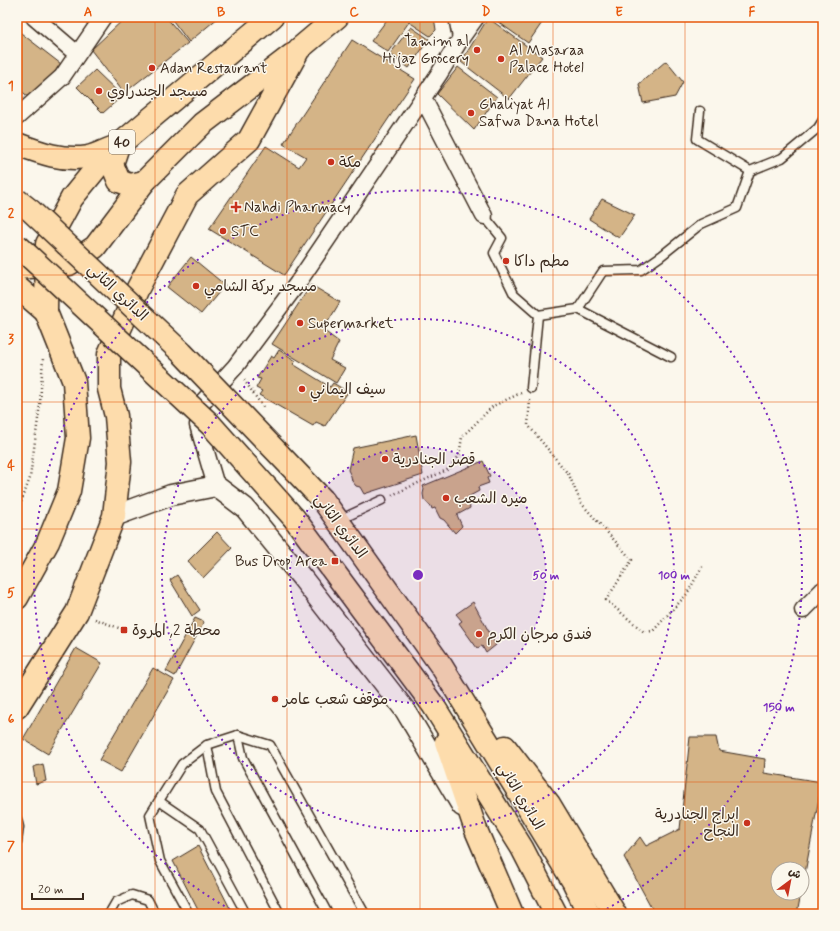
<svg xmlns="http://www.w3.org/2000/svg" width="840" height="931" viewBox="0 0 840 931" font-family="Mynerve,'Playpen Sans Arabic',sans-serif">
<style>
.building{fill:#d4b487;stroke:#3b2a1e}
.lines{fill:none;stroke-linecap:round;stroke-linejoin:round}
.service-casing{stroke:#3b2a1e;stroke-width:11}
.minor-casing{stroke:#3b2a1e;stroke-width:19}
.tertiary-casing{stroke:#3b2a1e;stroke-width:23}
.primary-casing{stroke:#3b2a1e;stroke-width:25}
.motorway-casing{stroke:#3b2a1e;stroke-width:25}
.path{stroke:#3b2a1e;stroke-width:2.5;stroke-dasharray:1 3;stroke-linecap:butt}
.service{stroke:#fbf7ec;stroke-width:8}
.minor{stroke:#fbf7ec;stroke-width:16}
.tertiary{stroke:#fbf7ec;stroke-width:20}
.primary{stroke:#fddcac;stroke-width:22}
.motorway{stroke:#fddcac;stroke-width:22}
.motorway-bridge-casing{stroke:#3b2a1e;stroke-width:25;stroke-linecap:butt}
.motorway-bridge{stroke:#fddcac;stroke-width:22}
.grid{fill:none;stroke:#e8590c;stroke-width:1;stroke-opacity:0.55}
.ring{fill:none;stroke:#7b2cbf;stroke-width:2;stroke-dasharray:2 4}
.poi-dot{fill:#c8321e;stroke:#fbf7ec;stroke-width:1.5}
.labels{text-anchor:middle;stroke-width:3;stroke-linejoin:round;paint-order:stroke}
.shield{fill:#fbf7ec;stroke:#75685c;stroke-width:1}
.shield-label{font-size:14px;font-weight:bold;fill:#3b2a1e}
.poi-label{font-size:15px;fill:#3b2a1e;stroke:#fbf7ec;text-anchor:start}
.street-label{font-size:15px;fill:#3b2a1e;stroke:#fbf7ec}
.centre{fill:#7b2cbf;stroke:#fbf7ec;stroke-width:2}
.ring-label{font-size:12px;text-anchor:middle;font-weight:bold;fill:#7b2cbf;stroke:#fbf7ec;stroke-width:3;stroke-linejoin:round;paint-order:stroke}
.neatline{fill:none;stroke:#e8590c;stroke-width:1.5}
.grid-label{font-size:13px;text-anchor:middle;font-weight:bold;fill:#e8590c}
</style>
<rect width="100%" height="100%" fill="#fbf7ec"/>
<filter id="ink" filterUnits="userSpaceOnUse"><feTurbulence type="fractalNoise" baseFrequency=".025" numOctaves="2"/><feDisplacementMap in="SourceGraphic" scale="8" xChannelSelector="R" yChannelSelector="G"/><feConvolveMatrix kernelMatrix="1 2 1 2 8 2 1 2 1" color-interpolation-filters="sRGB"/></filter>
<g filter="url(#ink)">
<g class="building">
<polygon points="126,17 166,17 188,43 124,93 91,50"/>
<polygon points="170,17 219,17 189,42"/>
<polygon points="389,17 434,17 436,30 430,36 409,22 388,52 371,41"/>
<polygon points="491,17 546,17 528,43"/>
<polygon points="488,18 542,57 509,99 461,62"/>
<polygon points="411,27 429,39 409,68 390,54"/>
<polygon points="17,30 61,64 36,95 32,92 29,97 17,88"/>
<polygon points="352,40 415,79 284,275 209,229 266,146 299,167 306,157 283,144"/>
<polygon points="666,61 683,82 675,97 643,103 639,84"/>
<polygon points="458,67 497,97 474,130 437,94"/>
<polygon points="95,70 122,96 103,113 77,87"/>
<polygon points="602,199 635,215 619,238 589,219"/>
<polygon points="191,257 225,285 201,314 167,287"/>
<polygon points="311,285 340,302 323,330 339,342 330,360 345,368 336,383 272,344"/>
<polygon points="279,350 296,361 293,364 330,387 333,383 348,392 325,426 316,422 313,426 259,395 262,391 256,388 261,379 257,378 271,356 274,358"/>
<polygon points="416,435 423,475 364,494 360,487 356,486 352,481 351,476 348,470 353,448"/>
<polygon points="483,461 490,476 487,478 489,483 478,487 479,491 468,497 470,508 457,515 462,526 455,533 444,520 440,518 435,508 432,509 431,506 424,500 423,494 424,489 423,486"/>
<polygon points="217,532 232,548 203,578 188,561"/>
<polygon points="177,575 200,610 192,616 170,580"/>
<polygon points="473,602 496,645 486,653 482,646 477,648 459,623 462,621 456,614"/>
<polygon points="195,618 204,622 175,676 166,671"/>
<polygon points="76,648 102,663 48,754 23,739"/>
<polygon points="153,668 174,680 121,772 99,760"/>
<polygon points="690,737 716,737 719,751 765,759 764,773 822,782 802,889 802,869 778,869 778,893 801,893 797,914 655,914 624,857 640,837 646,846 680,829"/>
<polygon points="43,764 46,781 36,784 33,767"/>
<polygon points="198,846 233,914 200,914 173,861"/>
</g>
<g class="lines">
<g class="service-casing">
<g id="service">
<polyline points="700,111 697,139 750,171 782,158 818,128 823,120"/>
<polyline points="484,216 502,238 494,253 514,294 538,315 578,309 603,271 641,270 661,256 701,224 737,208 750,171"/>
<polyline points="578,309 671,357"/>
<polyline points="531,388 538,315"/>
<polyline points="339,520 382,500"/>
<polyline points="238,735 243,758 328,914"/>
<polyline points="207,745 216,792 280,914"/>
<polyline points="159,801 200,829 246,914"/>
<polyline points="17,819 19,827 17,842"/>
<polyline points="109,914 116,902 132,895 148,900 155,914"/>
<polyline points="189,914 160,861 150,815 182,764 207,745 238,735 270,745 365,914"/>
</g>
</g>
<g class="minor-casing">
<g id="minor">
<polyline points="34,17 77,54"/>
<polyline points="457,17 461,38"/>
<polyline points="423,98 484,216"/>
<polyline points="17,117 62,77 103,17"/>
<polyline points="216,486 198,425 202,403 235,367 297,284 439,74 461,38 476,17"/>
<polyline points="803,610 823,590"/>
</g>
</g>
<g class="tertiary-casing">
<polyline id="tertiary" points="114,516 171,495 216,486 245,508 303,579 405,710 462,806"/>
</g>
<g class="primary-casing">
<g id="primary">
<path d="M17,144C41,153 62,161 88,157C97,155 106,150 115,147"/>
<polyline points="118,146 112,164 119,181 130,185 144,182"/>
<polyline points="17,268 69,264 95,247 144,182 202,124 292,55"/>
<polyline points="17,287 46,312"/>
<polyline points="17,598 48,542 69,491 78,438 74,382 46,312 47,244 72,198 107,155 272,17"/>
<polyline points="17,707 77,612 114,516 120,462 116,416 109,389 109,354 138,288 187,195 249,140 299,49 337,17"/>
</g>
</g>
<g class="motorway-casing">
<g id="motorway">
<polyline points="323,500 442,667 573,881 589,914"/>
<polyline points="294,518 433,705 522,848 556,914"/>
<polyline points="446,742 476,830 512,914"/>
<polyline points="505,747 549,804 615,914"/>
</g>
</g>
<g class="path">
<polyline points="244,380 263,407"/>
<polyline points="530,400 528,425 569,475 581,503 632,560 606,600 644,632 653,631 687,594 703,565"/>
<polyline points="392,495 449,469 459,456 462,437 493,406 521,393"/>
<polyline points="17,513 30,478 40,404 43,358"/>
<polyline points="95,619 124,630"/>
</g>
<use href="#service" class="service"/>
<use href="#minor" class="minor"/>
<use href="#tertiary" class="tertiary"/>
<use href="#primary" class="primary"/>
<use href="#motorway" class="motorway"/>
<g class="motorway-bridge-casing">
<g id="motorway-bridge">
<polyline points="17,200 31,211 182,353 323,500"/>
<polyline points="17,245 211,425 294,518"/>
</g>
</g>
<use href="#motorway-bridge" class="motorway-bridge"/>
</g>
</g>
<path class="grid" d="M155,17V914M287,17V914M420,17V914M553,17V914M685,17V914M17,149H823M17,275H823M17,402H823M17,529H823M17,656H823M17,782H823"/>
<circle cx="418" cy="575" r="128" fill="#7b2cbf" fill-opacity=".12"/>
<g class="ring">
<circle cx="418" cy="575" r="128"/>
<circle cx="418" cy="575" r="256"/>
<path d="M235 912A384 384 0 1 1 601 912"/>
</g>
<g class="poi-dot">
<circle cx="477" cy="50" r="4"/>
<circle cx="501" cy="59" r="4"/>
<circle cx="152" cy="68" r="4"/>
<circle cx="99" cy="91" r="4"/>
<circle cx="471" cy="113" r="4"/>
<circle cx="331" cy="162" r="4"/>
<path d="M234 201h4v4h4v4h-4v4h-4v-4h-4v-4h4z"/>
<circle cx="223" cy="231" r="4"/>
<circle cx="506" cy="261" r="4"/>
<circle cx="196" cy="286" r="4"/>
<circle cx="300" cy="323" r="4"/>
<circle cx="302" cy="389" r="4"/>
<circle cx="385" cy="459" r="4"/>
<circle cx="446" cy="498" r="4"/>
<rect x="331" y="557" width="8" height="8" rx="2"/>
<rect x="120" y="626" width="8" height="8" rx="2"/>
<circle cx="479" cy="634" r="4"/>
<circle cx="275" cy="699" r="4"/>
<circle cx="747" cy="823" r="4"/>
</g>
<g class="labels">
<rect class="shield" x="109" y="130" width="26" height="24" rx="3"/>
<g class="shield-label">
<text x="122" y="147">40</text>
</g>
<g class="poi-label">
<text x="469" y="46" text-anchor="end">Tamim al<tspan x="469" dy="17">Hijaz Grocery</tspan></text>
<text x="509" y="55">Al Masaraa<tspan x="509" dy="17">Palace Hotel</tspan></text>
<text x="160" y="73">Adan Restaurant</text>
<text x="107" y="96">مسجد الجندراوي</text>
<text x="479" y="109">Ghaliyat Al<tspan x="479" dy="17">Safwa Dana Hotel</tspan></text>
<text x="339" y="167">مكة</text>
<text x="244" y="212">Nahdi Pharmacy</text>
<text x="231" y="236">STC</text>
<text x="514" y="266">مطم داكا</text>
<text x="204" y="291">مسجد بركة الشامي</text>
<text x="308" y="328">Supermarket</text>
<text x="310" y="394">سيف اليماني</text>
<text x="393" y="464">قصر الجنادرية</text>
<text x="454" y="503">ميره الشعب</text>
<text x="327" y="566" text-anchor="end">Bus Drop Area</text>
<text x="132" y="635">محطة 2, المروة</text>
<text x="487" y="639">فندق مرجان الكرم</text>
<text x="283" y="704">موقف شعب عامر</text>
<text x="739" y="819" text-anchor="end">ابراج الجنادرية<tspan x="739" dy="17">النجاح</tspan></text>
</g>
<g class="street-label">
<text transform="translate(118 292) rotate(43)" y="5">الدائري الثاني</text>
<text transform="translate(341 526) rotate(53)" y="5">الدائري الثاني</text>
<text transform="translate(521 796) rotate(59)" y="5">الدائري الثاني</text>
</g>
</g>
<circle cx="418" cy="575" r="6" class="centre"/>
<g class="ring-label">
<text x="546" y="579">50 m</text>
<text x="674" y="579">100 m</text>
<text x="779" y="711">150 m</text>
</g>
<rect width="840" height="931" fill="none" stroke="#fbf7ec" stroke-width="44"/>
<g transform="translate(790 881) rotate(32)"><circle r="19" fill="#fbf7ec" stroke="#aea59a"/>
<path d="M0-3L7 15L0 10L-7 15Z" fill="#c8321e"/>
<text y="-6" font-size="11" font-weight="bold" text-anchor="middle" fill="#3b2a1e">ش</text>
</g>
<path d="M32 893v6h51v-6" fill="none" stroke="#3b2a1e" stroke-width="2"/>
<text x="38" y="893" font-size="12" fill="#3b2a1e" stroke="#fbf7ec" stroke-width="3" paint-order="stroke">20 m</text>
<rect x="22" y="22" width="796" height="887" class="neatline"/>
<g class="grid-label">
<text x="88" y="16">A</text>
<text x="221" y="16">B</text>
<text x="354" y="16">C</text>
<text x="486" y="16">D</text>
<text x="619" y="16">E</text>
<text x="752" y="16">F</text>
<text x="11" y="90">1</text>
<text x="11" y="217">2</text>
<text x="11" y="343">3</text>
<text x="11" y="470">4</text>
<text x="11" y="597">5</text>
<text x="11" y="723">6</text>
<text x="11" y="850">7</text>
</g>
</svg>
